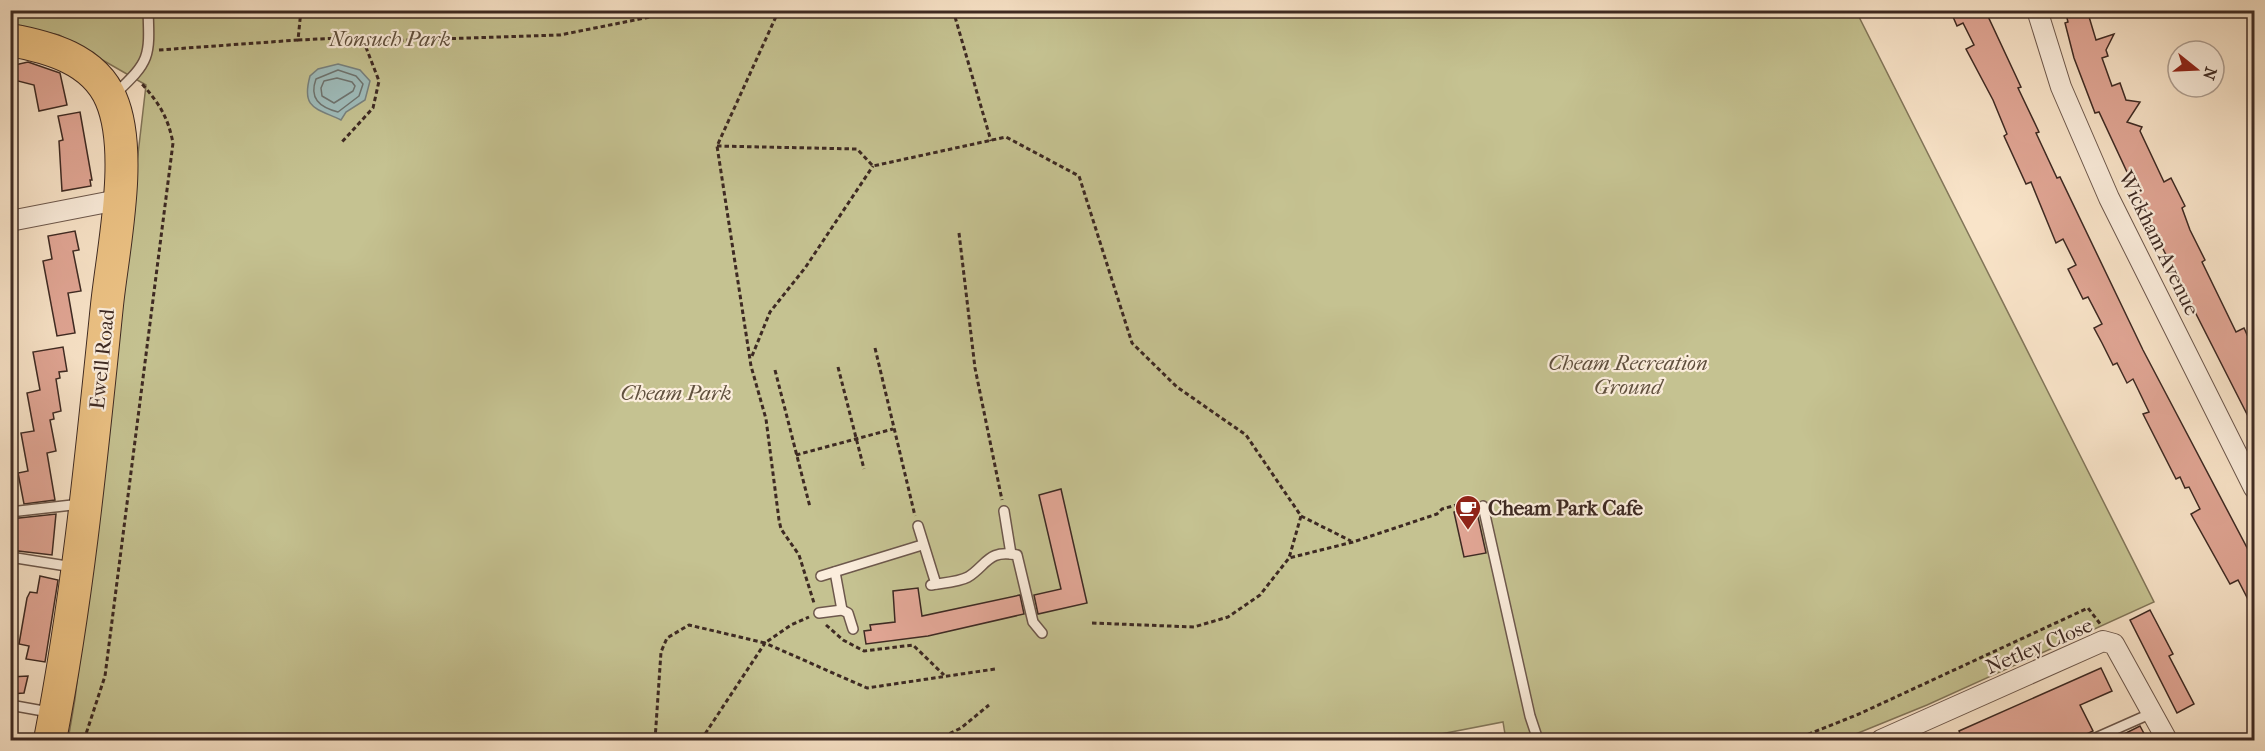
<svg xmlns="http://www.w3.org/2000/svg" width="2265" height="751" viewBox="0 0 2265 751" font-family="'IM FELL French Canon',serif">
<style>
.green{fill:#c5c291;stroke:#82765a;stroke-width:1.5}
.water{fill:#9fbdbc;stroke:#78827f;stroke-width:1.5}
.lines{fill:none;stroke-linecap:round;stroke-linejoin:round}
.shore{stroke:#6e7470;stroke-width:1.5}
.building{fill:#e1a695;stroke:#3e2a23;stroke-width:1.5}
.service-casing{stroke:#6d584c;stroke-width:12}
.minor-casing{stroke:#6d584c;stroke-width:22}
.trunk-casing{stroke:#3e2a23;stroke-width:34}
.path{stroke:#3e2a23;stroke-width:3;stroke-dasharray:4.5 3;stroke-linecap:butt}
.service{stroke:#fbeddc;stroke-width:9}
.minor{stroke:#fbeddc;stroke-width:20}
.trunk{stroke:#ecc284;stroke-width:32}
.labels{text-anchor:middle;stroke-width:4.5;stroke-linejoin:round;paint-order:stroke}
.park-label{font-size:21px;font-style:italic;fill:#60503e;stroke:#fbeddc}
.street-label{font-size:21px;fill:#3e2a23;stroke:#fbeddc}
.poi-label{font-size:21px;font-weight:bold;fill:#3e2a23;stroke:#fbeddc;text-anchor:start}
</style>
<rect width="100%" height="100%" fill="#f9e4c9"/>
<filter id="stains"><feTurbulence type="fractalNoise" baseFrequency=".00333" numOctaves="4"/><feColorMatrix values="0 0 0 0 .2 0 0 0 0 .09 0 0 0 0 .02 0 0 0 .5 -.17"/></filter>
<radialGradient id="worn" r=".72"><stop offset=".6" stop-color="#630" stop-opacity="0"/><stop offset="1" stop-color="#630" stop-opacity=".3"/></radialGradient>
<polygon class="green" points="10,11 1856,11 2154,602 1927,705 1841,740 1506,740 1503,722 1410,740 68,740 75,699 146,85 59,35 11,25"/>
<path class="water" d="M338,64L360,70L370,81L365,100L346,112L341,120C316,108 301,109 310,76L318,69Z"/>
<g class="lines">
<g class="shore">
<path d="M338,70L356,76L363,84L359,96L338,112C319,107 309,98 316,79Z"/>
<polygon points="337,78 352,82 355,86 353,91 334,103 322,96 321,88 324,81"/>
</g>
</g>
<g class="building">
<polygon points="1950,10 1990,10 1986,12 2021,87 2018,88 2039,132 2036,133 2057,178 2060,177 2143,350 2254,561 2254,611 2238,580 2230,584 2191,514 2200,509 2189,487 2185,488 2180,477 2176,479 2143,414 2149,412 2133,379 2127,383 2117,363 2113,365 2102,343 2094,328 2102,324 2088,297 2083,299 2068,269 2076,265 2063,239 2056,243 2031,182 2026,184 2004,136 2007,134 1993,100 1966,49 1974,45 1963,23 1957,26"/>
<polygon points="2065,10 2087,10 2096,40 2114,34 2106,50 2108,56 2102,58 2112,86 2120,83 2126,100 2140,102 2127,122 2142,127 2140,131 2164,182 2171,178 2185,206 2182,208 2190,230 2205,260 2202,262 2236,332 2244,328 2254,350 2254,428 2161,245 2099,112 2095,113 2074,58 2065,23 2068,22"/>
<polygon points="28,62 60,73 67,105 39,111 34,85 10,79 10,66"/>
<polygon points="80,112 92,180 90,180 91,186 62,191 59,141 63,140 58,116"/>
<polygon points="75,231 79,250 73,251 81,291 68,293 75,333 57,336 43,261 52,259 48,236"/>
<polygon points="63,347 67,371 59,372 60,378 56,379 61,411 53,413 54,419 50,420 56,451 47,453 55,500 24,504 18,473 28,471 21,433 34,431 27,393 40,390 33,352"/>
<polygon points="1061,489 1087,603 1038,614 1034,595 1061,589 1039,495"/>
<polygon points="1476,508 1486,553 1464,557 1454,512"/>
<polygon points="56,514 52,555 10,550 10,519"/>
<polygon points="40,576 58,580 45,662 26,659 29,646 19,644 27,598 30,592 37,593"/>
<polygon points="918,588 922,616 1020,595 1024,614 928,636 866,644 864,631 871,630 870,625 895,622 893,591"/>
<polygon points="2150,610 2173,654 2169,656 2194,704 2177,713 2130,620"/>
<polygon points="2101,668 2112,691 2080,705 2093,731 2072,741 1963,741 1959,731"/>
<polygon points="28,676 24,693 10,694 10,677"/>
<polygon points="2140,726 2148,741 2110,741"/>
</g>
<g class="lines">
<g class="service-casing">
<g id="service">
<path d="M115,94C150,61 150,58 148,10"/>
<polyline points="1483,506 1530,716 1538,740"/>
<polyline points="1004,511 1011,554"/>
<polyline points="10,512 81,504"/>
<polyline points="918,526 936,584"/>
<polyline points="10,557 73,567"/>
<polyline points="835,572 842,610"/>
<polyline points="821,576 922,545"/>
<path d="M931,585C942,583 959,582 968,577C987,565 988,549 1017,555L1033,622L1042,633"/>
<polyline points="819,613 842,610 848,613 853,629"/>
<polyline points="10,705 49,712"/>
<polyline points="2091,740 2152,713"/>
</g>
</g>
<g class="minor-casing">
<g id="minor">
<polyline points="2037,10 2061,87 2109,198 2254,488"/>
<polyline points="10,221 118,200"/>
<polyline points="1881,740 2103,641 2114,644 2167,740"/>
</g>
</g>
<g class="trunk-casing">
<path id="trunk" d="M10,40C49,47 94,59 111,99C134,152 113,248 107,305C92,451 78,596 50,740"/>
</g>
<g class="path">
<polyline points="301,10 298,40 362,37 379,81 373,108 341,143"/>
<polyline points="779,10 717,146 751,366 766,419 779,520 781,529 799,555 814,603"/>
<polyline points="953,10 991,141"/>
<polyline points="362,37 379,41 560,35 685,10"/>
<polyline points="159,50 298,40"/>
<polyline points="717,146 857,149 873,166 1006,137 1079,176 1132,343 1177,387 1246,435 1301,516 1289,558"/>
<polyline points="959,233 975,368 1002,500"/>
<polyline points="875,348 915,516"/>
<polyline points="752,356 770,312 805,268 873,166"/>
<polyline points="838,367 864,469"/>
<polyline points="775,370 810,507"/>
<polyline points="796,455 893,429"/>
<polyline points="1301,516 1351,541"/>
<polyline points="1092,623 1194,627 1228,617 1260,595 1289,558 1353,542 1437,514 1442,509 1471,501"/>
<polyline points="826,625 843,640 864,651 913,645 944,675"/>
<path d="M84,740L105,676L173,143C168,117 159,103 142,84"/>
<polyline points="655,740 661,652 667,638 689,625 765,643 791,625 809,617"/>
<polyline points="701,740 765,643 867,688 995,669"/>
<polyline points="936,740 961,728 989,705"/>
<polyline points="1794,740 1859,714 2088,608 2101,625"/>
</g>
<use href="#service" class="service"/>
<use href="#minor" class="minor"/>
<use href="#trunk" class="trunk"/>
</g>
<defs>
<g id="cafe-pin" transform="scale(1.35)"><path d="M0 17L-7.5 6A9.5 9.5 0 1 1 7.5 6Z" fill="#8f2418" stroke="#fbeddc"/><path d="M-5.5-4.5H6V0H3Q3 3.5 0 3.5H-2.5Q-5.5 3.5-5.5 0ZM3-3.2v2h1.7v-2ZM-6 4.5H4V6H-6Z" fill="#fff"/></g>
</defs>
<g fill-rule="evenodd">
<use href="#cafe-pin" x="1468" y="508"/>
</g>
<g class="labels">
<g class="park-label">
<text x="390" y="46">Nonsuch Park</text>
<text x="1628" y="370">Cheam Recreation<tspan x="1628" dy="24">Ground</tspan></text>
<text x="676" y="400">Cheam Park</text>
</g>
<g class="street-label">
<text transform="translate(2159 243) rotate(64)" y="7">Wickham Avenue</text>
<text transform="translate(102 359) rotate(-84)" y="7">Ewell Road</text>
<text transform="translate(2039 646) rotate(-23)" y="7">Netley Close</text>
</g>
<g class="poi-label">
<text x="1488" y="515">Cheam Park Cafe</text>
</g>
</g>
<rect width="2265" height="751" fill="none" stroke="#f9e4c9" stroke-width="36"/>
<rect x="12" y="12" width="2241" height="727" fill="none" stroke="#3e2a23" stroke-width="3"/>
<rect x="18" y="18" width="2229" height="715" fill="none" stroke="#3e2a23" stroke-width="1.5"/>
<g transform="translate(2196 69) rotate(108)"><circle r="28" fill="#fbeddc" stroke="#af9f92" stroke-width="1.5"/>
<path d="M0-4.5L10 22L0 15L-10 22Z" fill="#8f2418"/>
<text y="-9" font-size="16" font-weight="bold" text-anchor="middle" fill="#3e2a23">N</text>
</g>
<rect width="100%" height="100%" filter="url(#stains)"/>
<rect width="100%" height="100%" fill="url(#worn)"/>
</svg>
